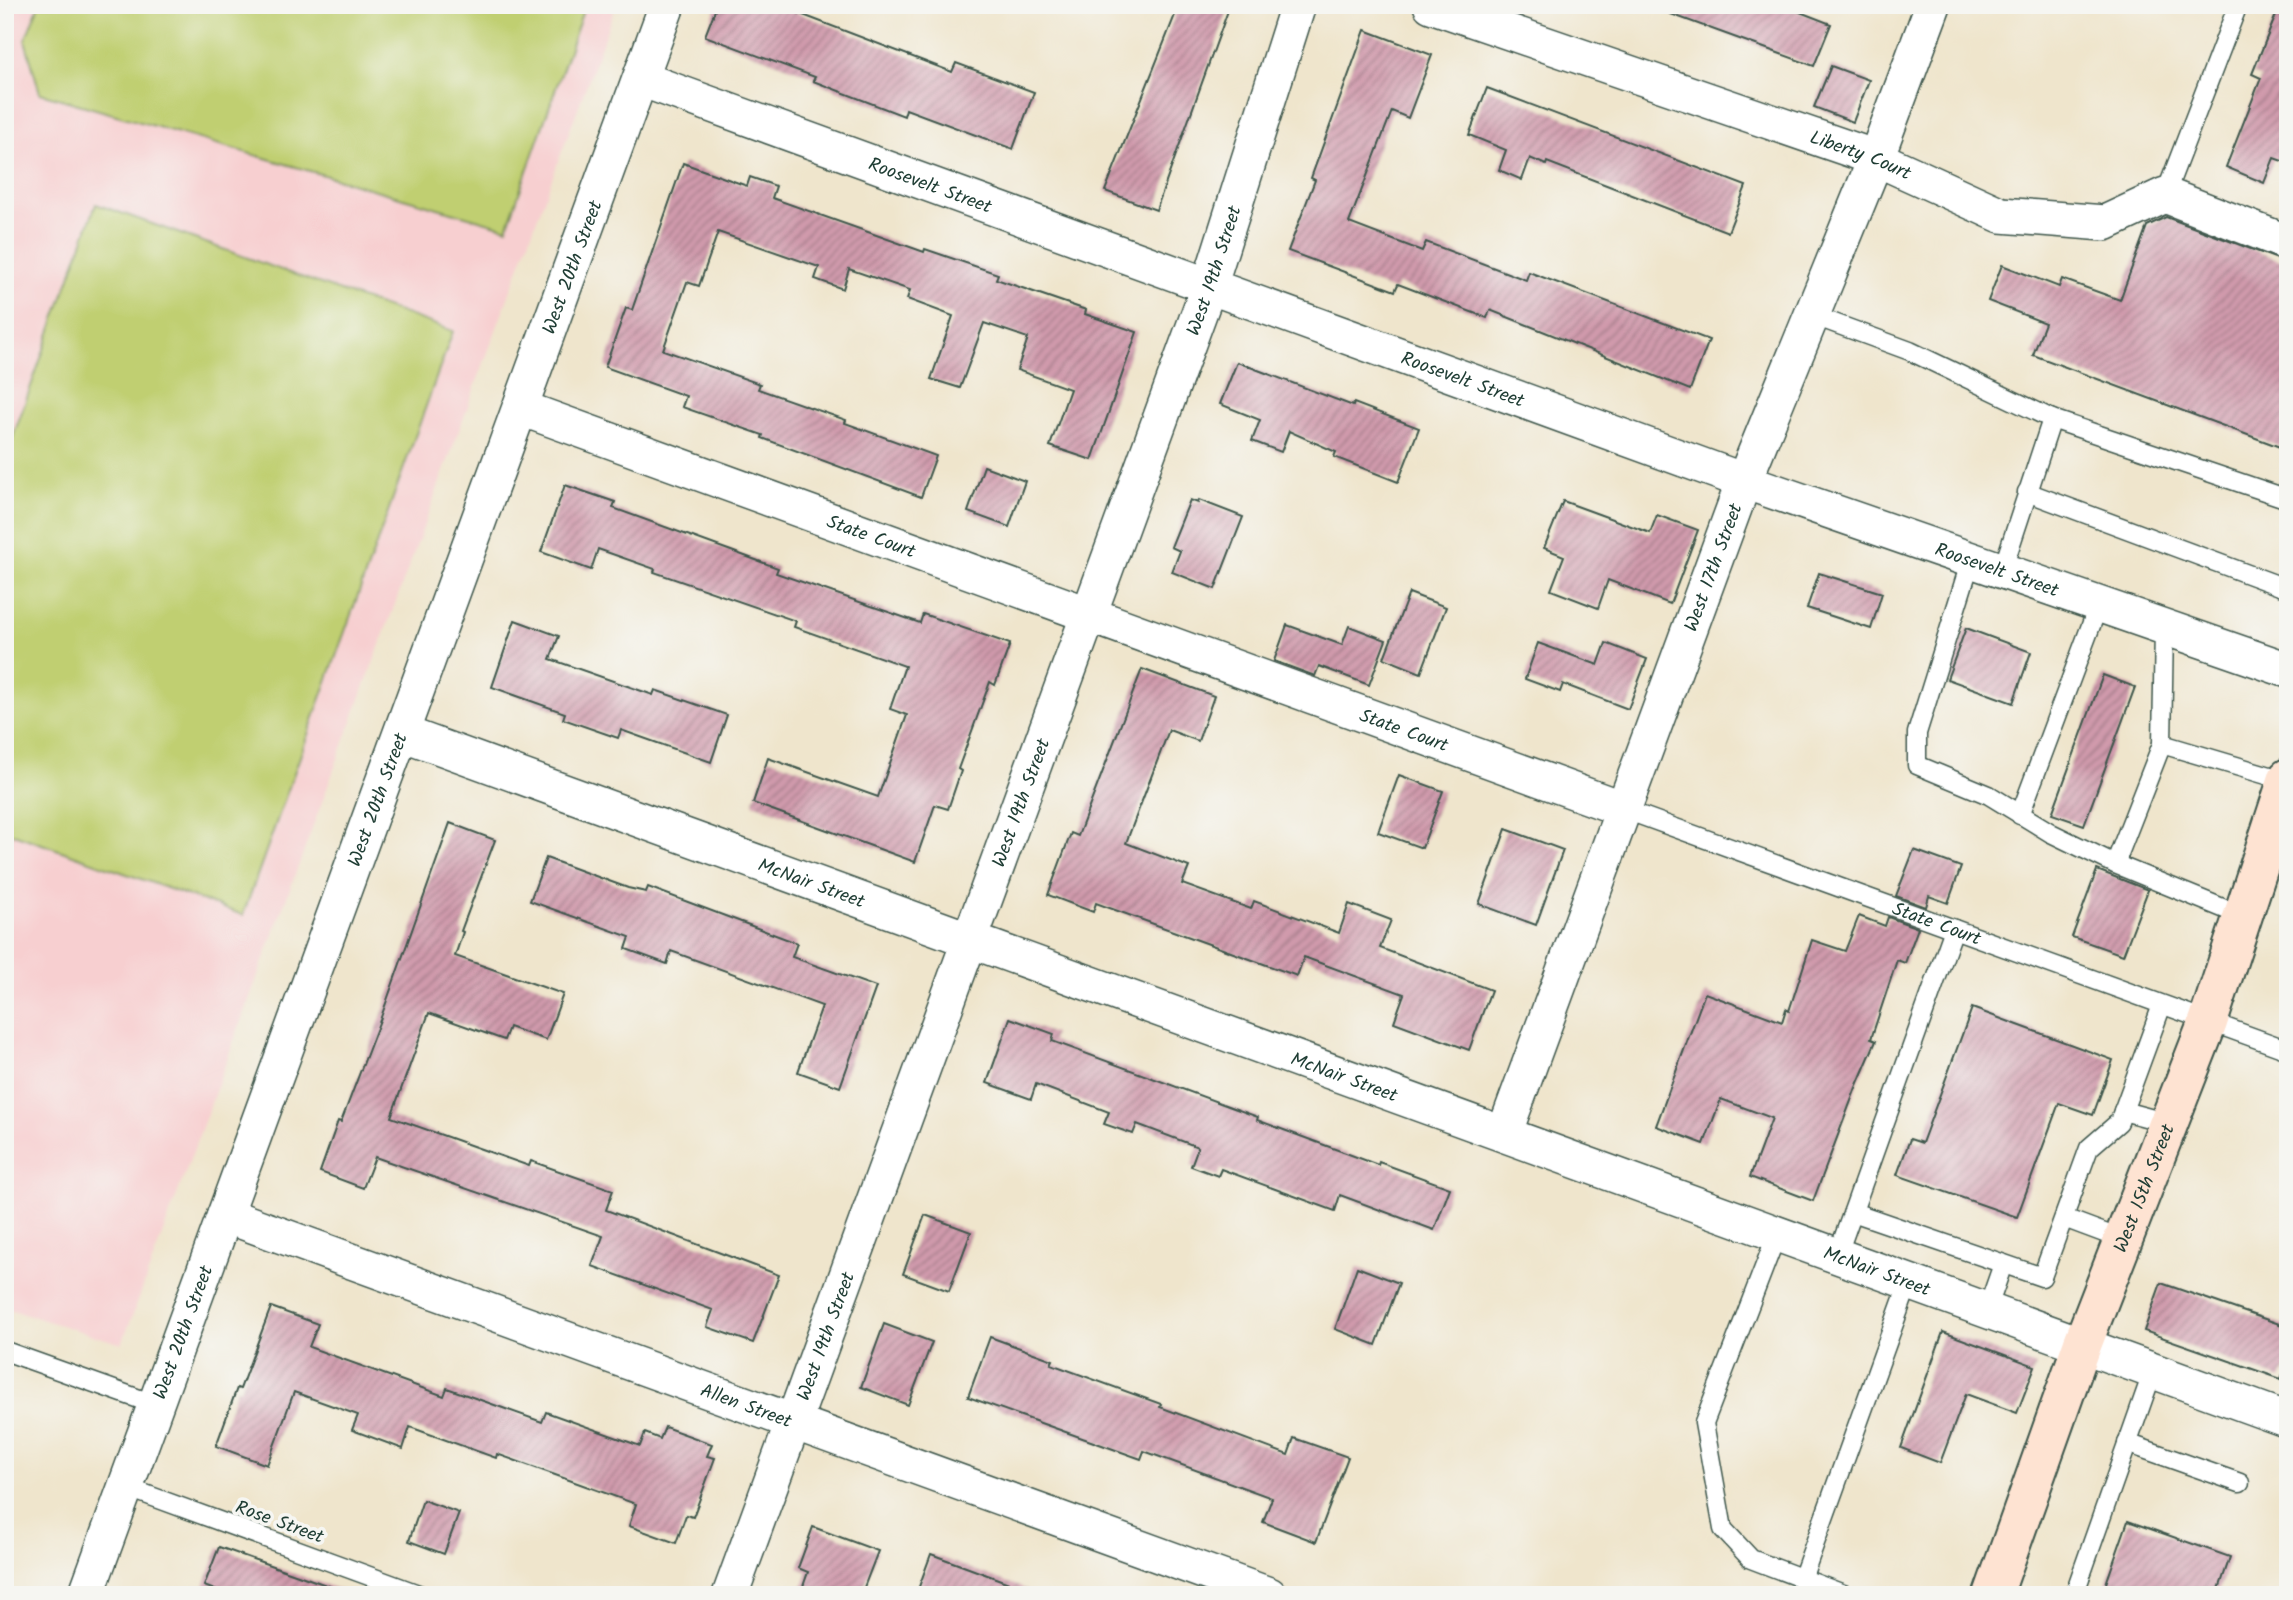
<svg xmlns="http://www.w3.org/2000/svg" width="2293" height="1600" viewBox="0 0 2293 1600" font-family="Kalam,sans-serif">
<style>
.built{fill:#f7cfd0}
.park{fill:#c0cf71;stroke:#708652;stroke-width:2}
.building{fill:url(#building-hatch)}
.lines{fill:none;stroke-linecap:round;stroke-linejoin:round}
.lane-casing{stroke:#3e564b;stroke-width:21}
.street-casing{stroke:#3e564b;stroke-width:38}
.secondary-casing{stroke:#3e564b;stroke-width:42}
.lane{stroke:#fff;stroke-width:18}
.street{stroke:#fff;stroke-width:35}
.secondary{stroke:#fee3d2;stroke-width:38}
.labels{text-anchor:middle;stroke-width:7;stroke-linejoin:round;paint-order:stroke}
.street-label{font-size:19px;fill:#1f3d34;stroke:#f6f6f2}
</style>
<defs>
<pattern id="building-hatch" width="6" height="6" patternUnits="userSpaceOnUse" patternTransform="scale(1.75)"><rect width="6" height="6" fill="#d09aac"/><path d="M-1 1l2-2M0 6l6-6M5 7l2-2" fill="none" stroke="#a87f8d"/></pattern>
</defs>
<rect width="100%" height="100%" fill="#f6f6f2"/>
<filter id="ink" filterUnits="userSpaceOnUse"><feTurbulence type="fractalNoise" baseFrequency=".0143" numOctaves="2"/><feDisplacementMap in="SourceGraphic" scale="14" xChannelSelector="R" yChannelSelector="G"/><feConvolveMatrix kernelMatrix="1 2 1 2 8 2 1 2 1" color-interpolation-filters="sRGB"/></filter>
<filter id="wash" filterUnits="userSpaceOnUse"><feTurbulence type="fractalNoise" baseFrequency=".00686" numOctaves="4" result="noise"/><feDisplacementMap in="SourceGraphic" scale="28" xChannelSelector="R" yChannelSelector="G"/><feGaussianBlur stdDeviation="1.57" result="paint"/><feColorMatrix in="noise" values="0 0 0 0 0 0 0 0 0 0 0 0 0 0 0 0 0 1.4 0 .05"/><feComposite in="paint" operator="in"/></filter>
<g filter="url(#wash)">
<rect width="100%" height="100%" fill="#efe5cc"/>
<polygon class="built" points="5,5 616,5 122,1344 5,1308"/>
<g class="park">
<polygon points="39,5 585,5 507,228 40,93 25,40"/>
<polygon points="96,204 453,331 243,915 5,831 5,459"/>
</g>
<g id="blocks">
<g class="building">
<polygon points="717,5 777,5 952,72 956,63 1034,92 1013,149 906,109 904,116 813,81 815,77 705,36"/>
<polygon points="1179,5 1230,5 1156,210 1105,191"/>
<polygon points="1655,5 1782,5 1831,24 1814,66 1654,8"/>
<polygon points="2280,5 2288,5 2288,163 2274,158 2264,183 2226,167 2261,78 2252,74"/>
<polygon points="1365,30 1432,55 1408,118 1392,111 1349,223 1422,251 1426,242 1526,280 1529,272 1709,340 1690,390 1490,310 1487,318 1398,284 1395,291 1288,251 1315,180 1311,178"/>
<polygon points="1831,66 1869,80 1853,122 1814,107"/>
<polygon points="1487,88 1746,186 1728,232 1547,162 1546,165 1530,158 1522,180 1499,170 1506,150 1469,135"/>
<polygon points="683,163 747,186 750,177 776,186 772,198 924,252 925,249 998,274 996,279 1086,310 1085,314 1137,332 1092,460 1050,446 1070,389 1017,370 1028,338 984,323 960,388 931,379 953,316 907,299 910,290 849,269 843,289 815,279 819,267 718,232 699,286 687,282 663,350 760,384 758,389 846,420 845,423 936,456 921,497 762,438 763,435 682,407 686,396 605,367 626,308 632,310"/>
<polygon points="2166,217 2288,263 2288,450 2033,355 2045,323 1988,301 2002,265 2059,287 2062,279 2120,300 2147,226"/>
<polygon points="1237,362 1353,406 1354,403 1419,428 1398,482 1334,457 1336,452 1289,431 1281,452 1252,441 1260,420 1220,404"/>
<polygon points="984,466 1025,481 1009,527 968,512"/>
<polygon points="565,485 615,502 613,508 778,568 776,573 920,623 923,614 1010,644 995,685 990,682 958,769 961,771 948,809 935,805 915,862 753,803 768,758 878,797 907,715 890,709 905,666 794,627 796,621 654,572 655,569 598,549 591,570 541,552"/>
<polygon points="1190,500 1198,503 1199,500 1243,517 1215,589 1172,572 1180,551 1171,547"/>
<polygon points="1563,501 1650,533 1657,515 1698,530 1670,604 1608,580 1598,608 1551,590 1564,556 1544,548"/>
<polygon points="1819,573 1882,593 1871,629 1807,608"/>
<polygon points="1409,593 1446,607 1421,673 1384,658"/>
<polygon points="515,620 559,636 550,659 653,695 655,690 727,715 711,762 621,730 618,738 563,719 565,713 492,687"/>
<polygon points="1287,625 1342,645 1349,626 1386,640 1369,685 1319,666 1315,676 1274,661"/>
<polygon points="1966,628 2031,652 2013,703 1947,679"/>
<polygon points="1538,643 1598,665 1606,643 1647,659 1628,709 1563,684 1560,692 1525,679"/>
<polygon points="1142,669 1214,696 1198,741 1169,730 1126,843 1189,867 1182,884 1251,909 1254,901 1339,933 1349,904 1391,920 1380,948 1491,990 1469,1050 1394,1022 1404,994 1304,957 1297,976 1096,903 1093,912 1048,895 1071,833 1078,836"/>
<polygon points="2103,675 2135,687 2084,825 2052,814"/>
<polygon points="1399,775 1443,791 1422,848 1378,832"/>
<polygon points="450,823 495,840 461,931 463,932 455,956 563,994 546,1040 509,1027 504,1040 429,1013 391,1117 529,1166 531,1161 613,1190 606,1210 779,1275 753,1343 707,1327 713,1310 592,1266 603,1236 375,1157 363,1188 320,1172 338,1121 341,1122 380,1020"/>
<polygon points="1506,829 1563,850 1536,925 1479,904"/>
<polygon points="1914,850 1961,867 1948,903 1929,896 1926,907 1896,896"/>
<polygon points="546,858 628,888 646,892 648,887 797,943 792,957 876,987 840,1087 798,1072 822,1006 671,951 667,964 626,949 630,937 530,901"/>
<polygon points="2097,870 2148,890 2123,955 2072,937"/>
<polygon points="1859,916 1885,926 1888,917 1918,928 1905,963 1897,960 1871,1039 1876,1041 1857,1085 1813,1201 1750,1177 1772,1118 1721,1099 1704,1144 1656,1126 1705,993 1782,1022 1786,1009 1789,1011 1812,940 1845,951"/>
<polygon points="1972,1008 2113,1060 2093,1115 2059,1103 2017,1217 1897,1175 1910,1139 1922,1143"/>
<polygon points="1010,1018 1054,1034 1052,1041 1258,1117 1257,1120 1378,1165 1379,1162 1450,1188 1434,1230 1340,1195 1335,1211 1221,1169 1218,1176 1191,1166 1198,1147 1137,1124 1133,1134 1104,1124 1109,1112 1036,1084 1031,1099 987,1083"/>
<polygon points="925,1215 971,1232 949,1291 903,1274"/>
<polygon points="1357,1267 1399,1283 1376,1345 1335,1329"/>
<polygon points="2161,1283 2288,1327 2288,1362 2281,1379 2144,1331"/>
<polygon points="271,1307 318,1324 309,1347 444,1396 447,1388 542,1422 546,1412 640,1446 645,1433 660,1439 665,1427 712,1444 707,1456 715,1458 693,1517 686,1515 676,1543 629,1526 636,1504 497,1454 496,1458 410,1427 403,1449 352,1430 358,1415 294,1392 267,1465 216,1446 237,1388 240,1389"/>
<polygon points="884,1324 932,1342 908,1405 861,1387"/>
<polygon points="1943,1332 2035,1366 2017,1413 1966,1394 1940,1463 1901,1448"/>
<polygon points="990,1337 1053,1360 1051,1364 1161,1404 1160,1407 1288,1455 1294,1438 1348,1457 1316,1542 1263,1522 1272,1498 1144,1451 1141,1459 968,1397"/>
<polygon points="423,1500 459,1513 444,1554 409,1541"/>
<polygon points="2128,1521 2230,1557 2217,1595 2102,1595"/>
<polygon points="813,1527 878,1551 861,1595 800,1595 808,1572 798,1568"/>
<polygon points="219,1547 346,1592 346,1595 228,1595 204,1586"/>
<polygon points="931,1554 1033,1592 1032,1595 916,1595"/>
</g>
</g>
</g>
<g filter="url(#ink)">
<use href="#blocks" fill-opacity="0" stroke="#3e564b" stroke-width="2"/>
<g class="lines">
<g class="lane-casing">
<g id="lane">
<polyline points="2165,195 2238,5"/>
<polyline points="1812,315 1910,351 2052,419 2288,499"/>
<polyline points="2027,492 2288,589"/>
<polyline points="1971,560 1917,733 1917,765 1989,795 2051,833 2115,864"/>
<polyline points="2002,571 2052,419"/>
<polyline points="2162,744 2164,627"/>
<path id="s1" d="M1623,809L2288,1050"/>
<polyline points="2020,815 2099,604"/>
<polyline points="2242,916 2115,864 2162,744 2287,781"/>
<polyline points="2123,1111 2168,1123"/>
<polyline points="1853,1212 2042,1277 2089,1148 2119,1122 2162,1005"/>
<polyline points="2064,1218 2123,1240"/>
<polyline points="1777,1234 1704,1423 1723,1529 1751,1559 1846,1595"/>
<polyline points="1837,1256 1954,929"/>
<polyline points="1987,1310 2003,1264"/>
<polyline points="5,1351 156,1405"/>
<polyline points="2127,1443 2240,1483"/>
<polyline points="126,1487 421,1595"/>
<polyline points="1802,1579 1909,1282"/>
<polyline points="2074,1595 2153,1371"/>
</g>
</g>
<g class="street-casing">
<g id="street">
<path id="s2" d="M1431,5L1876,158L2001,215L2105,223L2165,195L2288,243"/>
<path id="s3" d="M641,79L1744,481L2288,670"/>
<path id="s4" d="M521,408L1623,809"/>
<path id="s5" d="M402,733L2288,1420"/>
<path id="s6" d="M1504,1134L1744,481L1876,158L1933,5"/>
<path id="s7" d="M225,1215L1269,1595"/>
<path id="s8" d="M86,1595L667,5"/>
<path id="s9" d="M730,1595L1209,286L1298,5"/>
</g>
</g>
<g class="secondary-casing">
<g id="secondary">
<path id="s10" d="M1993,1595L2082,1345L2208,1022L2288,778"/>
</g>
</g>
<use href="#lane" class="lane"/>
<use href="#street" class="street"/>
<use href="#secondary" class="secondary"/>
</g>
</g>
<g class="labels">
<g class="street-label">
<text dy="7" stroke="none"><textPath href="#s2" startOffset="455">Liberty Court</textPath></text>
<text dy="7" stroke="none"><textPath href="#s3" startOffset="308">Roosevelt Street</textPath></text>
<text dy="7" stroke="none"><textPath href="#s8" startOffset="1414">West 20th Street</textPath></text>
<text dy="7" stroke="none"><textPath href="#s9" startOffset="1410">West 19th Street</textPath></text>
<text dy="7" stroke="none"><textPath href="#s3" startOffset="875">Roosevelt Street</textPath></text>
<text dy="7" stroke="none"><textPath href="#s4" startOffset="373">State Court</textPath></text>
<text dy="7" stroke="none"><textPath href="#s6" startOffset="604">West 17th Street</textPath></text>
<text dy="7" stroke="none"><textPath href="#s3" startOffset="1442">Roosevelt Street</textPath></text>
<text dy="7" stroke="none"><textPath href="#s4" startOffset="940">State Court</textPath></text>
<text dy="7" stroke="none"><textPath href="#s8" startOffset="847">West 20th Street</textPath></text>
<text dy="7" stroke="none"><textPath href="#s9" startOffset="844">West 19th Street</textPath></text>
<text dy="7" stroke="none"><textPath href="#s5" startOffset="436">McNair Street</textPath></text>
<text dy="7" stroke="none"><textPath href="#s1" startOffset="334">State Court</textPath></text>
<text dy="7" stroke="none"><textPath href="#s5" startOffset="1003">McNair Street</textPath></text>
<text dy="7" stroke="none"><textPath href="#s10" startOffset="434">West 15th Street</textPath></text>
<text dy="7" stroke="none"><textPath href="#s5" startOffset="1570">McNair Street</textPath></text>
<text dy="7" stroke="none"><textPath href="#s8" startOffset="280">West 20th Street</textPath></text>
<text dy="7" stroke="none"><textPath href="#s9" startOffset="276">West 19th Street</textPath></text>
<text dy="7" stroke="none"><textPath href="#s7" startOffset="555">Allen Street</textPath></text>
<text transform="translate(280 1521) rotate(20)" y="7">Rose Street</text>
</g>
</g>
<rect width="2293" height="1600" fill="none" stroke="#f6f6f2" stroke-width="28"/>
</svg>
